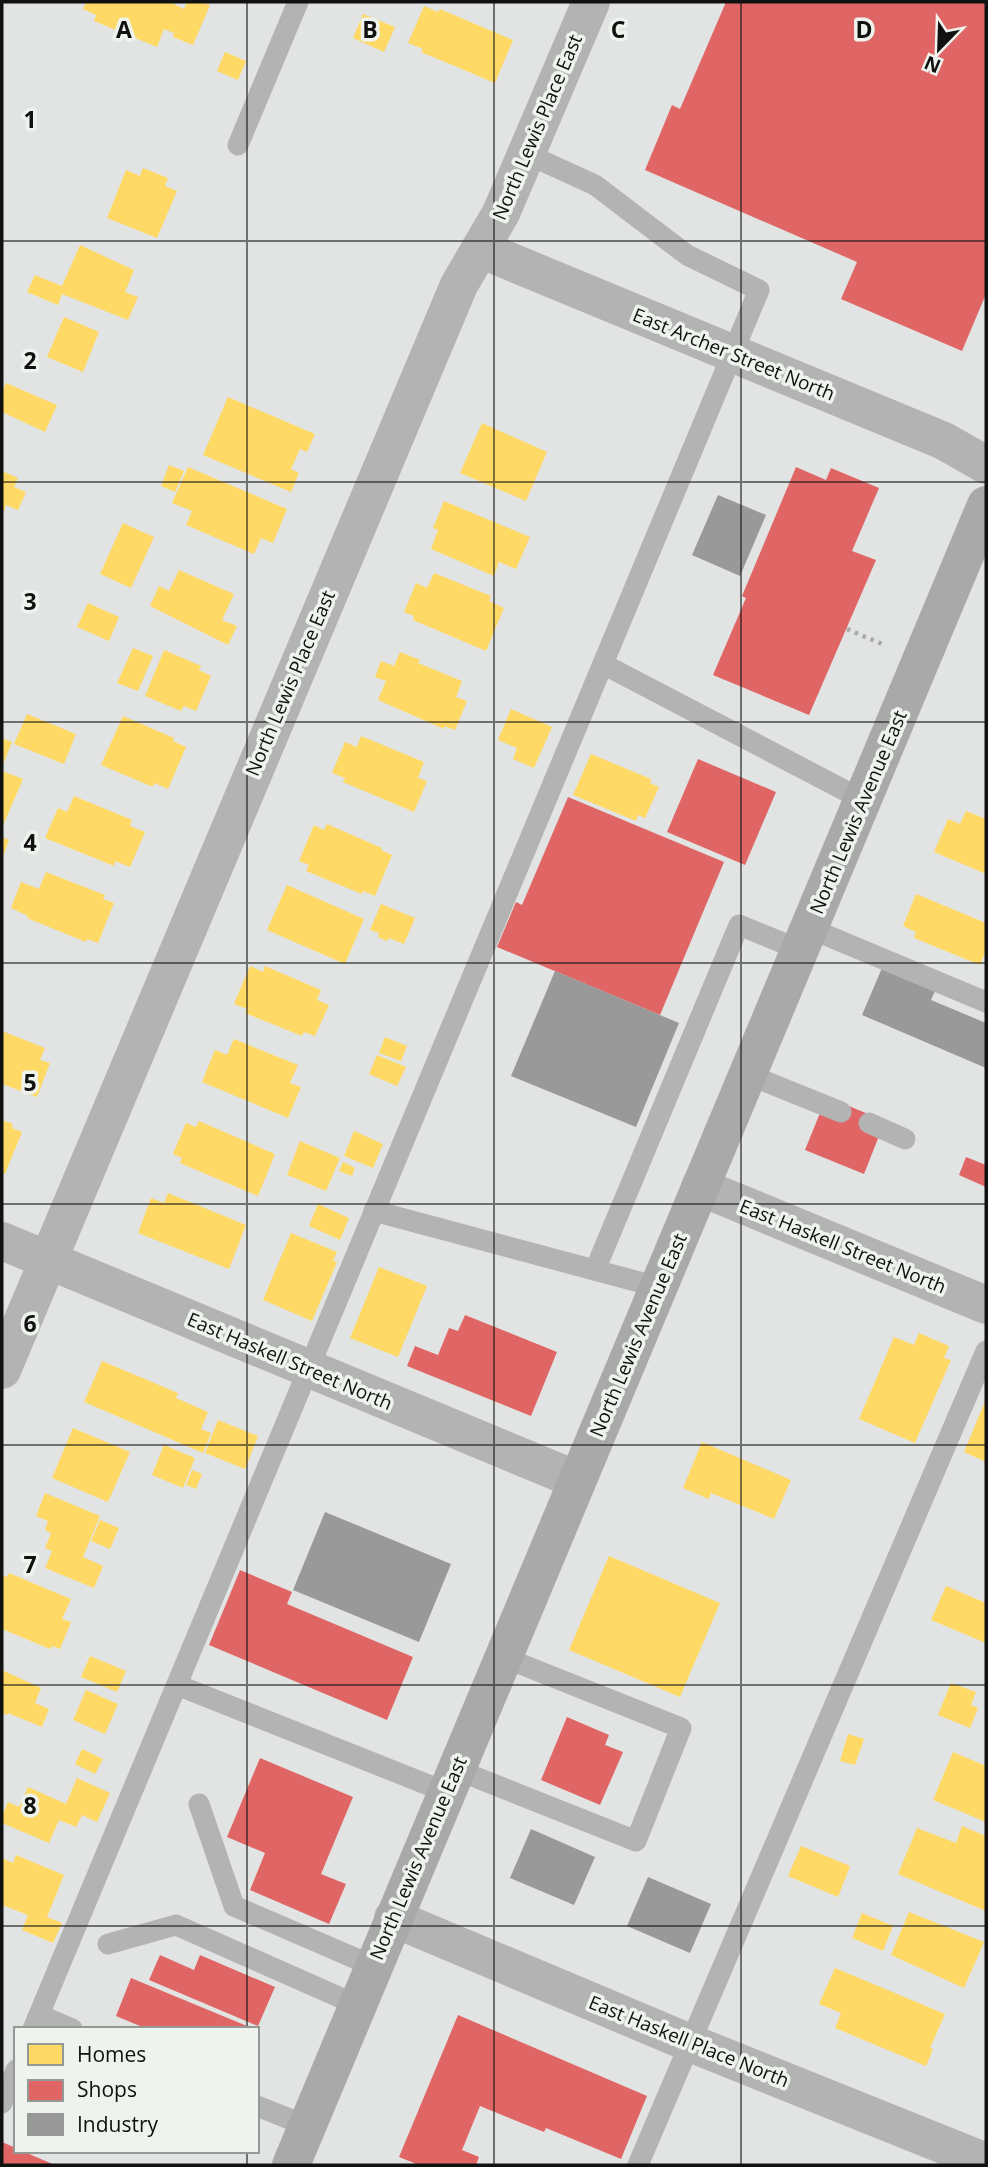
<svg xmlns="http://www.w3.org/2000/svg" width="988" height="2167" viewBox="0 0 988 2167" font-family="'Open Sans',sans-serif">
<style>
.homes{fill:#ffd966}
.shops{fill:#e06666}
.industry{fill:#999}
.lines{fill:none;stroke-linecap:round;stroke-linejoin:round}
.path{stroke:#aaacab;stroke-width:4.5;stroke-dasharray:3.5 5;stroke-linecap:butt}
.service{stroke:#b2b3b2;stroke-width:21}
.minor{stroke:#b2b3b2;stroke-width:38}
.secondary{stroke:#a8a9a8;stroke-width:38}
.grid{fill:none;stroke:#101110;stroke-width:2;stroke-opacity:0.55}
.labels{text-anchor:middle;stroke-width:7;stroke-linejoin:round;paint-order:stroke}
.street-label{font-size:19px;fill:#101110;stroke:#eef3ee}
.grid-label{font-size:23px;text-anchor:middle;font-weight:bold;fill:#101110;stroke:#eef3ee;stroke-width:7;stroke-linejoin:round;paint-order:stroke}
</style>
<rect width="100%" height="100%" fill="#e1e4e2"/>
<g class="homes">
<polygon points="86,2 170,2 184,9 187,2 202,2 210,5 193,45 173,37 174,33 164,29 157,47 94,21 96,15 83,9"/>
<polygon points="424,6 438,12 440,9 513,40 495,83 421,52 423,49 408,43"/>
<polygon points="363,14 395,27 384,52 353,38"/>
<polygon points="225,52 246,61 238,80 217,71"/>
<polygon points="143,168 168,178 165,186 177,191 157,238 107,218 126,170 140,176"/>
<polygon points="80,245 134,270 125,292 138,297 128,320 62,294 58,305 27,292 35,275 62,286"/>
<polygon points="64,317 99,332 83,372 47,357"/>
<polygon points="6,383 57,405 45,432 2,412 2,392"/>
<polygon points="228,397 315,434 307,452 300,449 291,469 299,473 291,492 203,455"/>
<polygon points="482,423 547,452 526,501 460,473"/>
<polygon points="169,465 184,471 175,492 161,486"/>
<polygon points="188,467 287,509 273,543 261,538 254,554 186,525 192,511 172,503"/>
<polygon points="2,471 18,478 14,487 26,492 18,510 6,505 4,511 2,510"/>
<polygon points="444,501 530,537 516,569 499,562 494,576 431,549 438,530 433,528"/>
<polygon points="123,523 154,537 131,588 100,574"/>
<polygon points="179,570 234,594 222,620 237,626 228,645 150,606 159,586 169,591"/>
<polygon points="434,573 491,596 489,601 504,608 486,651 413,620 414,616 404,612 416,583 427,588"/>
<polygon points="88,603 119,617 109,641 77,627"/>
<polygon points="133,648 153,656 138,691 117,683"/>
<polygon points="164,650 201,666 199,670 211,676 196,711 184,706 181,711 145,696"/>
<polygon points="400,652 420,660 418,663 462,681 456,697 467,701 455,730 444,726 444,729 378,700 386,681 375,677 381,661 394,666"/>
<polygon points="511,709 552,727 534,768 513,759 517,748 498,740"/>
<polygon points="27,714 76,734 64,764 14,744"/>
<polygon points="123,716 174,738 173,741 186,747 168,789 154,783 153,787 101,765"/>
<polygon points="361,736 424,762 418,778 427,781 414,812 343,782 345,778 332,773 345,742 357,747"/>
<polygon points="2,738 12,742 2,767"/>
<polygon points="591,754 651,779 650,783 659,787 645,818 638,815 636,821 573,795"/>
<polygon points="2,771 23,779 2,828"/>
<polygon points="74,796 132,820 130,826 145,832 130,867 115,861 114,866 45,838 58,808 67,812"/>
<polygon points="966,811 986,819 986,874 934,852 948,819 960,824"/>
<polygon points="327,824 382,848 381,850 392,855 375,896 363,891 362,894 306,871 309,865 299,861 314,825 324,830"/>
<polygon points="2,837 9,840 2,860"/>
<polygon points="46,872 105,895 103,899 114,903 98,943 87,939 86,942 27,918 28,916 11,908 21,882 39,889"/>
<polygon points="287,885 364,919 345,964 267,930"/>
<polygon points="916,894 986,923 986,950 980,965 914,938 916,932 903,926"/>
<polygon points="381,904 415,918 404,944 389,938 387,941 378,937 379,933 370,930"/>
<polygon points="250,966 263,972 265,966 321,990 317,1000 329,1005 315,1036 304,1032 302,1036 245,1013 247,1009 234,1004"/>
<polygon points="2,1031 45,1048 40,1060 50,1063 37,1097 2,1084"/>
<polygon points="385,1037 407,1046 401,1061 379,1053"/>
<polygon points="234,1039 298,1065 290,1083 301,1087 288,1118 202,1082 215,1050 227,1055"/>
<polygon points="377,1055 406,1067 397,1086 369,1074"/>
<polygon points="2,1120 13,1124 12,1128 22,1132 5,1174 2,1173"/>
<polygon points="199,1121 275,1154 258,1196 180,1163 182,1158 173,1154 186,1123 196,1127"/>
<polygon points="354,1131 383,1144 373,1168 344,1156"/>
<polygon points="300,1141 340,1158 326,1191 287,1175"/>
<polygon points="343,1162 355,1168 352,1176 339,1171"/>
<polygon points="168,1193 246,1225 229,1269 138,1233 151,1198 164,1203"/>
<polygon points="318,1204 349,1218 340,1240 309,1226"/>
<polygon points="291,1233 337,1252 333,1261 337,1262 312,1321 263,1300"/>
<polygon points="379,1267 427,1286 398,1357 350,1338"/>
<polygon points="919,1333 949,1346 944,1358 951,1360 915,1443 859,1419 894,1337 914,1345"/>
<polygon points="102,1361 178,1393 176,1398 208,1412 201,1429 211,1433 203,1453 84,1402"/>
<polygon points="986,1399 986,1462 964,1452"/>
<polygon points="218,1420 258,1436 245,1469 205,1453"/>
<polygon points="73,1428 130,1452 108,1502 52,1478"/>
<polygon points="702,1442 791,1480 774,1519 711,1493 709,1499 683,1488"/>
<polygon points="164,1445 195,1458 183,1488 152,1475"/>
<polygon points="192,1470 202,1474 196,1489 186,1485"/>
<polygon points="45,1493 100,1516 83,1557 103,1566 94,1588 45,1568 52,1551 45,1548 51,1533 45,1530 48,1521 36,1516"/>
<polygon points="100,1520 119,1528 110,1549 91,1541"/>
<polygon points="609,1556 720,1603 680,1697 569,1650"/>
<polygon points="9,1573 71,1599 62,1619 71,1622 60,1649 52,1646 50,1649 2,1629 2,1575 7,1577"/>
<polygon points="946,1586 986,1603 986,1643 931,1620"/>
<polygon points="90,1656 126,1671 117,1692 81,1677"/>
<polygon points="2,1670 41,1688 35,1703 49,1709 42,1727 8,1713 7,1715 2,1713"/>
<polygon points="951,1683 976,1692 971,1705 978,1708 970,1728 938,1715"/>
<polygon points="86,1690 118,1704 105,1734 73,1720"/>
<polygon points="848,1734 864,1739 855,1765 840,1761"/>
<polygon points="82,1749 103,1759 95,1774 75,1764"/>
<polygon points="953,1752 986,1766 986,1822 933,1800"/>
<polygon points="77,1778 110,1793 97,1822 82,1815 76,1827 59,1820 49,1843 2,1823 2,1816 8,1802 19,1807 28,1787 66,1804"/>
<polygon points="962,1826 986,1836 986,1911 898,1874 917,1828 956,1843"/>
<polygon points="801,1846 850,1866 838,1897 788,1876"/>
<polygon points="16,1855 64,1875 47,1917 62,1923 53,1943 22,1930 28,1915 2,1905 2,1858 13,1863"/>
<polygon points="909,1912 984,1942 964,1988 891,1955"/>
<polygon points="862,1913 893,1926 883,1951 852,1938"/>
<polygon points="835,1968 945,2014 930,2048 933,2049 926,2066 835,2028 841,2013 819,2004"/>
</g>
<g class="shops">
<polygon points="726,2 986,2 986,294 962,351 841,299 857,262 645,170 672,105 680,109"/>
<polygon points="796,467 826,480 831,468 879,488 852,551 876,560 809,715 713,675 746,598 742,596"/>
<polygon points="698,759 776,792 745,865 667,832"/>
<polygon points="568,797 724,862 660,1015 497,947 516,902 522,905"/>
<polygon points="844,1104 873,1116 879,1136 864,1174 805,1150 820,1113"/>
<polygon points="966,1157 986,1165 986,1187 959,1175"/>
<polygon points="465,1315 557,1352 531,1416 407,1366 415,1346 438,1355 449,1328 458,1331"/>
<polygon points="240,1570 292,1592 287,1604 413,1657 387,1720 209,1645"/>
<polygon points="567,1717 609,1735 605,1745 623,1752 600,1805 541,1780"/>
<polygon points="260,1758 353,1797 321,1874 346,1884 329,1924 250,1890 265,1853 227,1837"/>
<polygon points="160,1955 194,1970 200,1955 275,1987 258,2026 149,1980"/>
<polygon points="131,1978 247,2026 246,2029 147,2029 116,2016"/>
<polygon points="458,2015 647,2096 621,2159 546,2128 544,2132 480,2106 462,2150 479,2157 476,2165 419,2165 399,2157"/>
<polygon points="2,2142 16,2148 16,2151 22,2151 55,2165 2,2165"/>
</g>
<g class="industry">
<polygon points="718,495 766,515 740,576 692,555"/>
<polygon points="882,968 935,991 931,1000 986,1023 986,1068 862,1015"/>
<polygon points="555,971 679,1023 636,1127 511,1076"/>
<polygon points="325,1512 451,1564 419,1642 293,1590"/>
<polygon points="531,1829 595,1857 574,1905 510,1878"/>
<polygon points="648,1877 711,1904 690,1953 627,1926"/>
</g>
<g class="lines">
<polyline class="path" points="847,629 882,644"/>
<g class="service">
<polyline points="238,145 298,2"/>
<polyline points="603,664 863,800"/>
<polyline points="809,928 986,1002"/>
<polyline points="747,1074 841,1112"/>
<polyline points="869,1123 905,1139"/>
<polyline points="374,1211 658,1287"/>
<polyline points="595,1270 739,925 800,950"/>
<polyline points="177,1685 446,1792"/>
<polyline points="455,1769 636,1841 681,1728 503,1657"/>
<polyline points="199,1804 234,1906 373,1966"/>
<polyline points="108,1944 176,1925 357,2005"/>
<polyline points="39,2015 72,2029"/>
<polyline points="33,2029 759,290 687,255 595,185 527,154"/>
<polyline points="2,2103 16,2070"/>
<polyline points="257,2106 307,2126"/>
<polyline points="638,2165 986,1351"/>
</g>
<g class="minor">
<polyline points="480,249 944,441 986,465"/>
<polyline points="700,1187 986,1305"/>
<polyline points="2,1241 577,1480"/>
<polyline points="2,1370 459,285 501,213 591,2"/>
<polyline points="393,1918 690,2043 986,2162"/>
</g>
<polyline class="secondary" points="291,2165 986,505"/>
</g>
<path class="grid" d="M247,2V2029M494,2V2165M741,2V2165M2,241H986M2,482H986M2,722H986M2,963H986M2,1204H986M2,1445H986M2,1685H986M2,1926H986M247,2151V2165"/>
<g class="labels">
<g class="street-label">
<text transform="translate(537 127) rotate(-67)" y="7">North Lewis Place East</text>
<text transform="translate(734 354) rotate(22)" y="7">East Archer Street North</text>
<text transform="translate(290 683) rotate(-67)" y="7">North Lewis Place East</text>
<text transform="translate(858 812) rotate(-67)" y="7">North Lewis Avenue East</text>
<text transform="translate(843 1246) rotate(22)" y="7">East Haskell Street North</text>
<text transform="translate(638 1335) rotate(-67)" y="7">North Lewis Avenue East</text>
<text transform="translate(290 1361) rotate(23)" y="7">East Haskell Street North</text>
<text transform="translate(418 1858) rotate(-67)" y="7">North Lewis Avenue East</text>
<text transform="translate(689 2041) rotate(22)" y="7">East Haskell Place North</text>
</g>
</g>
<g class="grid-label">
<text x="124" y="38">A</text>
<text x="370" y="38">B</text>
<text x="618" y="38">C</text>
<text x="864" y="38">D</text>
<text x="30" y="128">1</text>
<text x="30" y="369">2</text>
<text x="30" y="610">3</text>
<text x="30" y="851">4</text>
<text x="30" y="1091">5</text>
<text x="30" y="1332">6</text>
<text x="30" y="1573">7</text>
<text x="30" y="1814">8</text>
</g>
<rect width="988" height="2167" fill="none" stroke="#101110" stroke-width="7"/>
<rect x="14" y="2027" width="245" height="126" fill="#eef3ee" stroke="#959995" stroke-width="2"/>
<rect x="28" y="2044" width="35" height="21" fill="#ffd966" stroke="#959995" stroke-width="2"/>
<text x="77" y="2062" font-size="21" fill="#101110">Homes</text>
<rect x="28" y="2080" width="35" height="21" fill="#e06666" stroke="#959995" stroke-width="2"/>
<text x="77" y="2097" font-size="21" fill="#101110">Shops</text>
<rect x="28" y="2114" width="35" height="21" fill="#999999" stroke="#959995" stroke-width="2"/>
<text x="77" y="2132" font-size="21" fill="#101110">Industry</text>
<g transform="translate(939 49) rotate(203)" stroke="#eef3ee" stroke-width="5" paint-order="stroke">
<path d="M0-5L12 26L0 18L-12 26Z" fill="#101110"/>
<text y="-10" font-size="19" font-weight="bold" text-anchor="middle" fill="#101110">N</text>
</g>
</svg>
